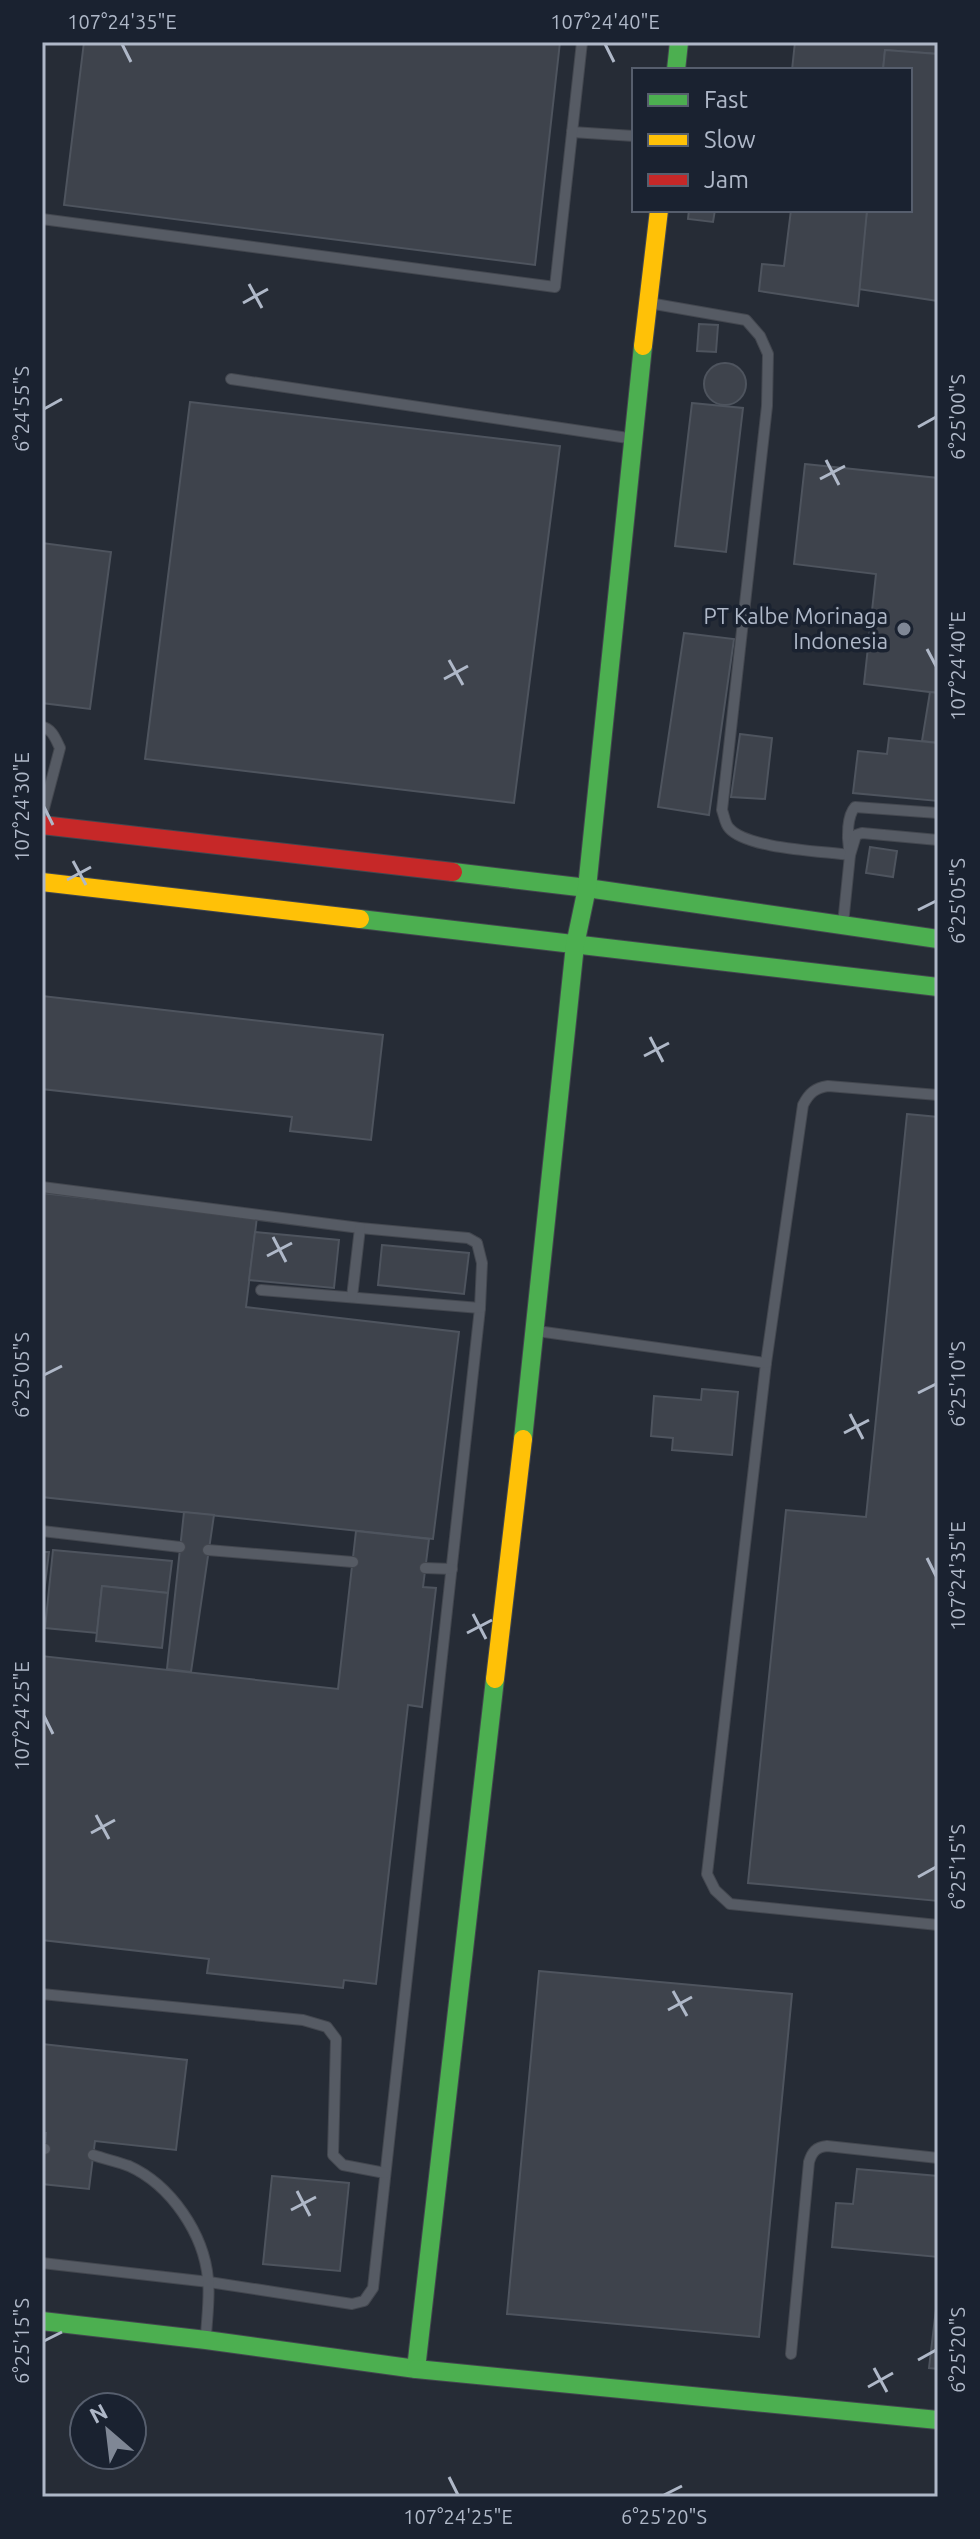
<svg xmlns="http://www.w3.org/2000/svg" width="980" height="2539" viewBox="0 0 980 2539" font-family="Ubuntu,sans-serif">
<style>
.building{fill:#3e434c;stroke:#4e545e;stroke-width:2}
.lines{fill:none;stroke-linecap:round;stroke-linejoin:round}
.lane-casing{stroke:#43474f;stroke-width:12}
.fast-casing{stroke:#43474f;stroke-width:20}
.slow-casing{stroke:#43474f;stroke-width:20}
.jam-casing{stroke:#43474f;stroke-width:20}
.lane{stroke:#565b64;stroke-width:10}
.fast{stroke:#4caf50;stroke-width:18}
.slow{stroke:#ffc107;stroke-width:18}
.jam{stroke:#c62828;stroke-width:18}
.ticks{fill:none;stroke:#afb8c8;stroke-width:3}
.poi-dot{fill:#7f8795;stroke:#1a2230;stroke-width:3}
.labels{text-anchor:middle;stroke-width:7;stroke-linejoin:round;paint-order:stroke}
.poi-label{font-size:22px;fill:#afb8c8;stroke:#1a2230;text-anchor:end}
.neatline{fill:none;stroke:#afb8c8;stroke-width:3}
.ticks-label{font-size:20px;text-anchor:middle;fill:#afb8c8}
</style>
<rect width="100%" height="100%" fill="#262c36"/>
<g class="building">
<polygon points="84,42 560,42 535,265 64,205"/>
<polygon points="795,42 938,42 938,54 885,50 883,70 792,70"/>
<polygon points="885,50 938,54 938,301 858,289 867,210 910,210 910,70 883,70"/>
<polygon points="689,210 715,210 713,222 688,219"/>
<polygon points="791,210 867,210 858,306 759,291 762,264 784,266"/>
<polygon points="699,324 718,325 716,352 697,351"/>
<circle cx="725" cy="384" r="21"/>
<polygon points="190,402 560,446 514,803 145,759"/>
<polygon points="692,403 743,408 726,552 675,546"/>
<polygon points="805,464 938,478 938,693 864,684 876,574 794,564"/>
<polygon points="42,543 111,552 90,709 42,703"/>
<polygon points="684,633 734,639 709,815 658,807"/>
<polygon points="930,692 938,693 938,743 922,741"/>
<polygon points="740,734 772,738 765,799 731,797"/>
<polygon points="889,738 938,743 938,801 853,793 858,751 887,754"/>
<polygon points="870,847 897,851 893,877 866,873"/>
<polygon points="42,996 383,1035 371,1140 290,1131 292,1117 42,1089"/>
<polygon points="907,1114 938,1117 938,1901 748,1883 786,1510 866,1517"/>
<polygon points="42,1193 257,1217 246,1307 459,1332 433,1539 42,1497"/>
<polygon points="255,1232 339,1240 334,1288 249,1280"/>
<polygon points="382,1245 469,1253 464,1294 378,1285"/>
<polygon points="702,1389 738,1392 732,1455 672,1450 673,1438 651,1436 654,1396 701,1400"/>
<polygon points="184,1512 214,1515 191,1672 167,1669"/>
<polygon points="356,1531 429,1539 423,1587 436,1588 422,1707 408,1705 376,1984 344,1980 343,1988 207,1973 209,1959 42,1940 42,1656 338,1689"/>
<polygon points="53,1550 172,1561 168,1593 102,1586 97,1633 45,1628"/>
<polygon points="42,1552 49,1552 42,1609"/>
<polygon points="102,1586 168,1593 162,1648 96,1641"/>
<polygon points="539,1971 792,1994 759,2337 507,2314"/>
<polygon points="42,2044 187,2060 176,2150 95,2141 89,2189 42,2184 46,2133 42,2133"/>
<polygon points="857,2169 938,2176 938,2257 832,2247 836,2203 853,2204"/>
<polygon points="272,2176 349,2183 340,2271 263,2264"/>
<polygon points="938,2292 938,2369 929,2368"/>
</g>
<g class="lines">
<g class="lane-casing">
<g id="lane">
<polyline points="572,132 634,136"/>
<polyline points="42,219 555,287 582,42"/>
<path d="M649,303L746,320L760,336L768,354L767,406L722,810C724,815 725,824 729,828C747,849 822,851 850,855"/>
<polyline points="231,379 628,438"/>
<path d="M42,727C52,728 56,740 60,748L42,816"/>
<path d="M849,849C847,837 847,816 855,807L938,813"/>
<polyline points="843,924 850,855 856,835 862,833 938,840"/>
<path d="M938,1095L828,1086C815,1088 809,1093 803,1105L766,1363L707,1874L715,1890L730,1904L938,1925"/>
<polyline points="42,1187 360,1228 468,1238 477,1243 482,1263 480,1308 373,2288 364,2301 352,2304 209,2282 42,2263"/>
<polyline points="261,1290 480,1308"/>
<polyline points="352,1297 360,1228"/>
<polyline points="537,1331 766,1363"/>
<polyline points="42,1531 180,1547"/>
<polyline points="208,1550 353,1562"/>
<polyline points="425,1568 452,1569"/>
<polyline points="42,1994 303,2020 327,2027 336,2039 333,2155 343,2165 385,2173"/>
<polyline points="42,2149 45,2149"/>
<path d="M93,2155C105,2159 118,2162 129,2166C171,2185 204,2234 208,2279C210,2297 207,2317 206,2336"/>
<path d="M791,2354L809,2162C812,2152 816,2147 827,2146L938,2158"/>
</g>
</g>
<g class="fast-casing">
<g id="fast">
<polyline points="676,70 679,42"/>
<polyline points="453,872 587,888 938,939"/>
<polyline points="360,919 938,987"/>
<polyline points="523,1439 575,945 587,888 643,346"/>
<polyline points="42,2321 206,2340 416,2369 495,1679"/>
<polyline points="416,2369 938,2420"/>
</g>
</g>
<g class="slow-casing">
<g id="slow">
<polyline points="643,346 659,210"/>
<polyline points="42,882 360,919"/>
<polyline points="495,1679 523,1439"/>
</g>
</g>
<g class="jam-casing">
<polyline id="jam" points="42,825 453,872"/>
</g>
<use href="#lane" class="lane"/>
<use href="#fast" class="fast"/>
<use href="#slow" class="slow"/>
<use href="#jam" class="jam"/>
</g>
<path class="ticks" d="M122,44L131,62M605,44L614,62M249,284L262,308M243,303L268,289M44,409L62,399M918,427L936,417M826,460L839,485M820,479L845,466M927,649L936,666M449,660L463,685M444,679L468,666M44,807L53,825M73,861L86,885M67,880L91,867M918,910L936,901M650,1037L663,1062M644,1056L669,1043M273,1237L286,1262M267,1256L292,1243M44,1375L62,1366M918,1393L936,1384M850,1414L863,1439M844,1433L869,1420M927,1558L936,1576M473,1614L486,1639M467,1633L492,1620M44,1716L53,1734M96,1815L109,1839M91,1833L115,1820M918,1877L936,1867M673,1991L687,2016M668,2010L692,1997M297,2191L310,2216M291,2210L316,2197M44,2341L62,2332M918,2360L936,2350M874,2368L887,2392M868,2387L893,2373M449,2477L458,2495M664,2495L682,2486"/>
<circle class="poi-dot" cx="904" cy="629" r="8"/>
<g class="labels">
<g class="poi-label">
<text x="888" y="624">PT Kalbe Morinaga<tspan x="888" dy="25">Indonesia</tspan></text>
</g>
</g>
<rect width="980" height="2539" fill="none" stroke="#1a2230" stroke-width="88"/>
<rect x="632" y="68" width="280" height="144" fill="#1a2230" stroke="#565e6d" stroke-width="2"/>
<rect x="648" y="94" width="40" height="12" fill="#4caf50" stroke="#565e6d" stroke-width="2"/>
<text x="704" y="108" font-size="24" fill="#afb8c8">Fast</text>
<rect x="648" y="134" width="40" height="12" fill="#ffc107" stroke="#565e6d" stroke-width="2"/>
<text x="704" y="148" font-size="24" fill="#afb8c8">Slow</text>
<rect x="648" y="174" width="40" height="12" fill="#c62828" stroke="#565e6d" stroke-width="2"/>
<text x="704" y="188" font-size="24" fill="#afb8c8">Jam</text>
<g transform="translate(108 2431) rotate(332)"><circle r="38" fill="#1a2230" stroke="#565e6d" stroke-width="2"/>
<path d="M0-6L14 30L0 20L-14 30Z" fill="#7f8795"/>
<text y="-12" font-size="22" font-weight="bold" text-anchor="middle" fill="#afb8c8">N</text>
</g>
<rect x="44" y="44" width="892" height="2451" class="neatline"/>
<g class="ticks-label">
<text x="122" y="29">107°24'35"E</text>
<text x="605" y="29">107°24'40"E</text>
<text transform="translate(22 409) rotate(-90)" y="7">6°24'55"S</text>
<text transform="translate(958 417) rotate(-90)" y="7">6°25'00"S</text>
<text transform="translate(958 666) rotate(-90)" y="7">107°24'40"E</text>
<text transform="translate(22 807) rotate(-90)" y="7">107°24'30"E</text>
<text transform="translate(958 901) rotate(-90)" y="7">6°25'05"S</text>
<text transform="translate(22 1375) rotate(-90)" y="7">6°25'05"S</text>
<text transform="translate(958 1384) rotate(-90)" y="7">6°25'10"S</text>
<text transform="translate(958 1576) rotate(-90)" y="7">107°24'35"E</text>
<text transform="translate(22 1716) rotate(-90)" y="7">107°24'25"E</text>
<text transform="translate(958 1867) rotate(-90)" y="7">6°25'15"S</text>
<text transform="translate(22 2341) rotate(-90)" y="7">6°25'15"S</text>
<text transform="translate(958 2350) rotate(-90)" y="7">6°25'20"S</text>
<text x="458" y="2524">107°24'25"E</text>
<text x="664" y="2524">6°25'20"S</text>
</g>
</svg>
